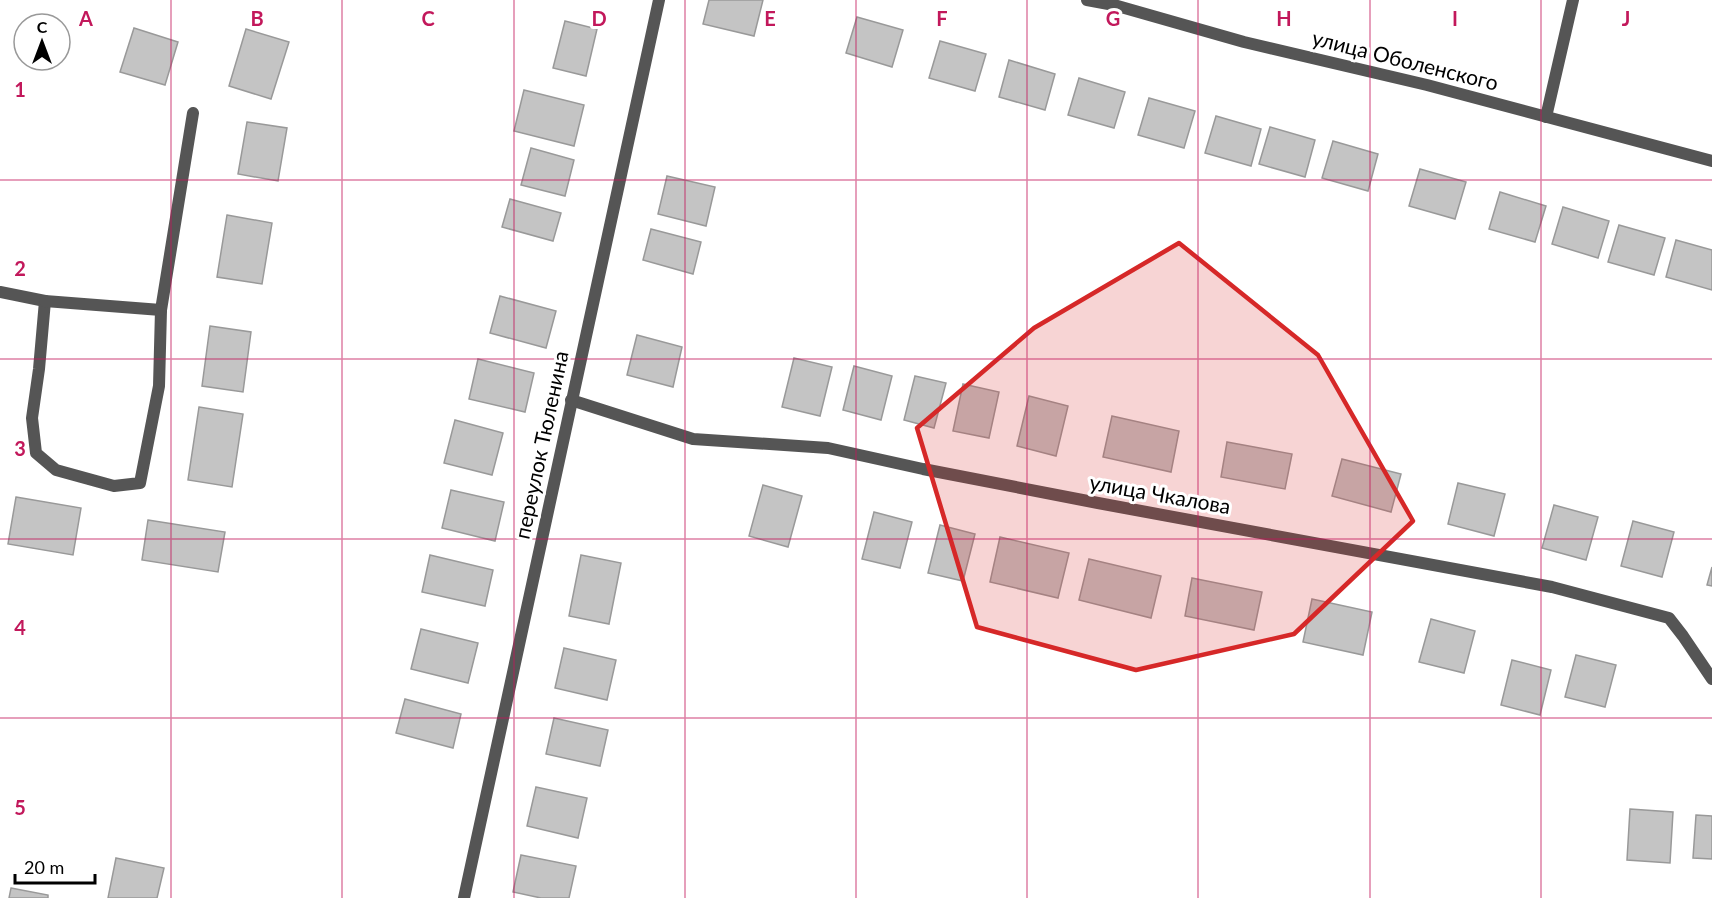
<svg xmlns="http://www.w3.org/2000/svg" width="1712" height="898" viewBox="0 0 1712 898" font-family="Lato,sans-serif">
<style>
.building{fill:#c4c4c4;stroke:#999;stroke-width:1.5}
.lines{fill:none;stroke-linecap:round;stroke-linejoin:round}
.service{stroke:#555;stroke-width:12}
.minor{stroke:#555;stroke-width:12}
.marked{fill:#d62828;fill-opacity:0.2;stroke:#d62828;stroke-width:4.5;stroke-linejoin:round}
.grid{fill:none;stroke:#c2185b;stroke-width:1.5;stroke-opacity:0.55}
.labels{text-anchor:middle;stroke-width:6;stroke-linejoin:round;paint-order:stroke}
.street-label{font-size:21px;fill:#000;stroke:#fff}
.grid-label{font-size:20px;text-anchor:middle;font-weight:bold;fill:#c2185b;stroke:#fff;stroke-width:6;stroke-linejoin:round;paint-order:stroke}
</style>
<rect width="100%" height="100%" fill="#fff"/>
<g class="building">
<polygon points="709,0 763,0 754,36 703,24"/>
<polygon points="857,17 903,30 892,67 846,53"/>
<polygon points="565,21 597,29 586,76 553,68"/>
<polygon points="134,28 178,42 165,85 120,72"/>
<polygon points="246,29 289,42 271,99 229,86"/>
<polygon points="940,41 986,54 975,91 929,78"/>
<polygon points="1009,60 1055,74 1045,110 999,97"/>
<polygon points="1079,78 1125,92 1114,128 1068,115"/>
<polygon points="524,90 584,105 574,146 514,131"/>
<polygon points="1149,98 1195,111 1184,148 1138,135"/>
<polygon points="1216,116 1261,129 1251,166 1205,153"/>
<polygon points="247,122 287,128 278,181 238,174"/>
<polygon points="1270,127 1315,140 1305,177 1259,164"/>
<polygon points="1333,141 1378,154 1368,191 1322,178"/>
<polygon points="531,148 574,160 565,196 521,185"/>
<polygon points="1420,169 1466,182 1455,219 1409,206"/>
<polygon points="667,176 715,187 706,226 658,214"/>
<polygon points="1500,192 1546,206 1535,242 1489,229"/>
<polygon points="510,199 561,213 553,241 502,227"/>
<polygon points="1563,207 1609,221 1598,258 1552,244"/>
<polygon points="227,215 272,223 262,284 217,277"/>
<polygon points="1619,225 1665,238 1654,275 1608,262"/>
<polygon points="651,229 701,242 693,274 643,260"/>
<polygon points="1676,240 1712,250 1712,290 1666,277"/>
<polygon points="500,296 556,311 546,348 490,333"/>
<polygon points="210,326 251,332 243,392 202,386"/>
<polygon points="637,335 682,347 673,387 627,375"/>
<polygon points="794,358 832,367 820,416 782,407"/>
<polygon points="478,359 534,373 525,412 469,399"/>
<polygon points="854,366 892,376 881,420 843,410"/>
<polygon points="915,376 946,383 934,428 904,420"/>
<polygon points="963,384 999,392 989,438 953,431"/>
<polygon points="1029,396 1068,406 1056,456 1017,446"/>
<polygon points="199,407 243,414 232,487 188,480"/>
<polygon points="1112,416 1179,431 1171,472 1103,457"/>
<polygon points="455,420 503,433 492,475 444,463"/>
<polygon points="1227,442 1292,454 1285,489 1221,477"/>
<polygon points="1342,459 1401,474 1391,512 1332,496"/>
<polygon points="1458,483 1505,494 1494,536 1448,524"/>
<polygon points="763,485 802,496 788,547 749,536"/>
<polygon points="451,490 504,502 495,541 442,528"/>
<polygon points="16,497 81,508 73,555 8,544"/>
<polygon points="1554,505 1598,517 1586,560 1542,548"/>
<polygon points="874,512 912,522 900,568 862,559"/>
<polygon points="148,520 225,532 218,572 142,560"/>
<polygon points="1633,521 1674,532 1662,577 1621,566"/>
<polygon points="940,525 975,534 963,581 928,573"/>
<polygon points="1000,537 1069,553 1058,598 990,582"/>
<polygon points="430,555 493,570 485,606 422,592"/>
<polygon points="581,555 621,563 609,624 569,616"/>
<polygon points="1089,559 1161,576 1151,618 1079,600"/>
<polygon points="1712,567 1712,586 1707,585"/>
<polygon points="1192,578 1262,592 1254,630 1185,616"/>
<polygon points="1312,599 1372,612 1363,655 1303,642"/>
<polygon points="1431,619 1475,631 1464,673 1419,662"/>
<polygon points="421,629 478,643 468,683 411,669"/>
<polygon points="564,648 616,660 607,700 555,688"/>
<polygon points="1576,655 1616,665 1605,707 1565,697"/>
<polygon points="1512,660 1551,670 1540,715 1501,705"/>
<polygon points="405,699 461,714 453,748 396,733"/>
<polygon points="554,718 608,730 600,766 546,754"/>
<polygon points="536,787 587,798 578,838 527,826"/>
<polygon points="1630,809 1673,812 1670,863 1627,860"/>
<polygon points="1696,815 1712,816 1712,859 1693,858"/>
<polygon points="521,855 576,866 569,898 541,898 513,892"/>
<polygon points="116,858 164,868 157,898 108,898"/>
<polygon points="11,888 48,895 48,898 9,898"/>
</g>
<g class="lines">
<polyline class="service" points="571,400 693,439 828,448 923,469 1098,503 1552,587 1669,618 1683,636 1712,679"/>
<g class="minor">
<polyline points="1087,0 1114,5 1244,42 1427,85 1712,161"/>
<polyline points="1546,117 1573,0"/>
<polyline points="0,292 45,301 39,369 32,418 36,453 56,470 114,486 140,483 159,386 161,310 193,113"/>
<polyline points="45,301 161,310"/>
<polyline points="464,898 659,0"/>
</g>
</g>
<path class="marked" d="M1179,243L1318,355L1413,521L1294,634L1136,670L977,627L917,428L1034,328Z"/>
<path class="grid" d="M171,0V898M342,0V898M514,0V898M685,0V898M856,0V898M1027,0V898M1198,0V898M1370,0V898M1541,0V898M0,180H1712M0,359H1712M0,539H1712M0,718H1712"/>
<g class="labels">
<g class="street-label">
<text transform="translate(1405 61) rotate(14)" y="7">улица Оболенского</text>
<text transform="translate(542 445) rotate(-78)" y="7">переулок Тюленина</text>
<text transform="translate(1160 495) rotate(10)" y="7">улица Чкалова</text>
</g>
</g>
<g class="grid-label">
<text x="86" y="26">A</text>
<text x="257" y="26">B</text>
<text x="428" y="26">C</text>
<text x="599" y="26">D</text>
<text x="770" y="26">E</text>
<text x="942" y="26">F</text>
<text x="1113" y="26">G</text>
<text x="1284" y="26">H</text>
<text x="1455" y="26">I</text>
<text x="1626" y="26">J</text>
<text x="20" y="97">1</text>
<text x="20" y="276">2</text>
<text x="20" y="456">3</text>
<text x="20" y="635">4</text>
<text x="20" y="815">5</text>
</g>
<g transform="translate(42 42)"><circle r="28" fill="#ffffff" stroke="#999999" stroke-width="1.5"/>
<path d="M0-4.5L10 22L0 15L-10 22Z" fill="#000000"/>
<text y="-9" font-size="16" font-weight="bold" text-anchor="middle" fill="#000000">С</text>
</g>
<path d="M15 874v9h80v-9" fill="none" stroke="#000000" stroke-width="3"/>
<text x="24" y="874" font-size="18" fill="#000000" stroke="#ffffff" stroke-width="4.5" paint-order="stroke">20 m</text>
</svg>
